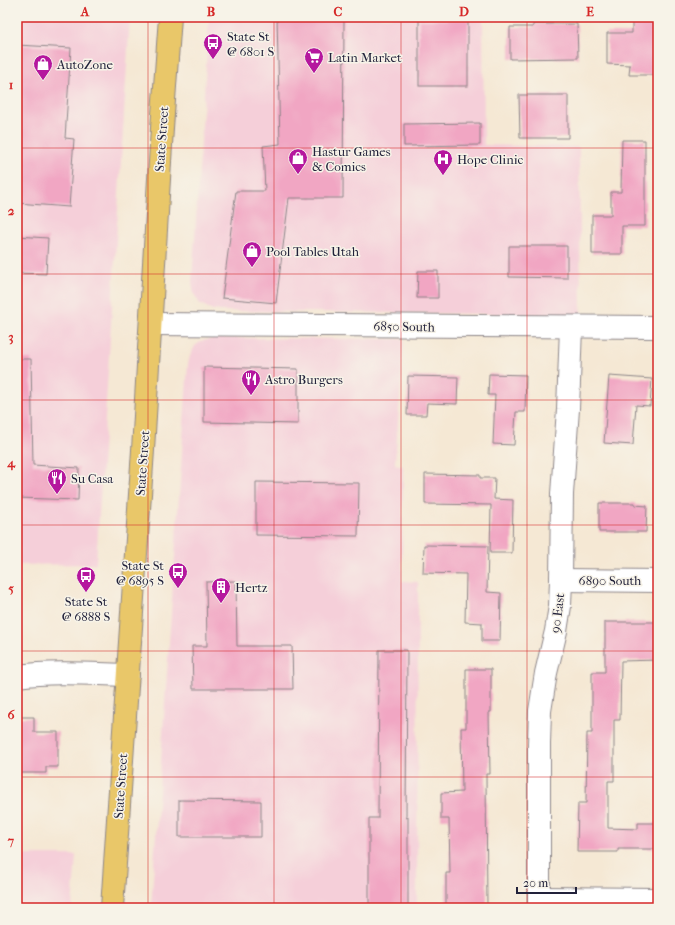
<svg xmlns="http://www.w3.org/2000/svg" width="675" height="925" viewBox="0 0 675 925" font-family="'IM FELL French Canon',serif">
<style>
.built{fill:#f5cfd9}
.building{fill:#f1a6c3}
.lines{fill:none;stroke-linecap:round;stroke-linejoin:round}
.street-casing{stroke:#8c8588;stroke-width:24}
.primary-casing{stroke:#8c8588;stroke-width:24}
.street{stroke:#fff;stroke-width:22}
.primary{stroke:#e9c769;stroke-width:22}
.grid{fill:none;stroke:#d62828;stroke-width:1;stroke-opacity:0.55}
.labels{text-anchor:middle;stroke-width:3;stroke-linejoin:round;paint-order:stroke}
.poi-label{font-size:13px;fill:#22223b;stroke:#f7f3e8;text-anchor:start}
.street-label{font-size:13px;fill:#22223b;stroke:#f7f3e8}
.neatline{fill:none;stroke:#d62828;stroke-width:1.5}
.grid-label{font-size:13px;text-anchor:middle;font-weight:bold;fill:#d62828}
</style>
<rect width="100%" height="100%" fill="#f7f3e8"/>
<filter id="ink" filterUnits="userSpaceOnUse"><feTurbulence type="fractalNoise" baseFrequency=".025" numOctaves="2"/><feDisplacementMap in="SourceGraphic" scale="8" xChannelSelector="R" yChannelSelector="G"/><feConvolveMatrix kernelMatrix="1 2 1 2 8 2 1 2 1" color-interpolation-filters="sRGB"/></filter>
<filter id="wash" filterUnits="userSpaceOnUse"><feTurbulence type="fractalNoise" baseFrequency=".012" numOctaves="4" result="noise"/><feDisplacementMap in="SourceGraphic" scale="16" xChannelSelector="R" yChannelSelector="G"/><feGaussianBlur stdDeviation="0.9" result="paint"/><feColorMatrix in="noise" values="0 0 0 0 0 0 0 0 0 0 0 0 0 0 0 0 0 1.4 0 .05"/><feComposite in="paint" operator="in"/></filter>
<g filter="url(#wash)">
<rect width="100%" height="100%" fill="#f5e8d4"/>
<g class="built">
<polygon points="17,17 130,17 96,564 17,565"/>
<polygon points="209,17 483,17 484,145 579,147 581,315 221,311 213,310 200,304 194,294 192,282"/>
<polygon points="216,338 404,339 395,464 403,466 402,581 418,582 417,908 151,908 188,364 190,356 195,346 202,341"/>
<polygon points="17,855 76,855 72,908 17,908"/>
</g>
<g id="blocks">
<g class="building">
<polygon points="277,17 344,17 343,198 289,198 276,303 222,298 236,191 265,191 263,146 280,144"/>
<polygon points="632,17 658,18 657,75 629,75 630,65 607,64 607,33 632,33"/>
<rect x="419" y="20" width="49" height="66"/>
<polygon points="533,24 577,24 578,58 510,59 510,27 533,27"/>
<polygon points="17,45 71,48 65,138 74,139 69,207 17,203"/>
<polygon points="519,95 568,95 568,138 520,138"/>
<polygon points="480,123 480,145 404,146 404,124"/>
<polygon points="622,140 645,140 645,226 622,226 622,254 592,254 592,215 611,215 611,192 621,192"/>
<polygon points="17,236 48,238 46,274 17,273"/>
<polygon points="509,246 567,246 567,278 509,277"/>
<polygon points="418,271 438,271 438,298 417,298"/>
<polygon points="17,359 31,359 33,465 79,468 78,500 17,498"/>
<polygon points="204,367 298,369 298,424 204,422"/>
<polygon points="489,374 526,375 525,412 516,412 514,445 493,444 495,395 488,395"/>
<polygon points="408,376 458,377 457,404 427,403 426,415 407,415"/>
<polygon points="609,376 652,379 650,406 636,405 633,445 604,443"/>
<polygon points="425,474 480,475 480,478 495,478 494,499 513,500 512,553 490,553 491,505 425,504"/>
<polygon points="256,482 359,483 358,536 256,535"/>
<polygon points="599,503 635,503 635,505 647,506 646,532 599,532"/>
<polygon points="424,545 488,546 487,592 501,593 500,641 482,641 482,623 465,622 466,574 423,573"/>
<polygon points="236,581 237,646 292,646 293,689 193,689 192,646 207,646 206,582"/>
<polygon points="605,622 658,622 658,660 621,661 620,720 614,720 614,781 608,781 608,828 638,829 638,823 658,823 658,849 618,849 618,852 577,852 578,803 586,803 587,733 592,733 592,672 605,672"/>
<polygon points="379,650 407,650 406,818 408,817 408,908 369,908 369,818 378,818"/>
<polygon points="466,669 491,669 491,712 489,712 490,774 486,774 487,908 456,908 456,906 446,906 446,873 450,873 449,819 441,819 441,793 462,792 461,728 466,728"/>
<polygon points="17,717 34,717 34,732 58,732 58,767 46,767 46,773 17,773"/>
<polygon points="179,800 261,801 261,837 179,837"/>
</g>
</g>
</g>
<g filter="url(#ink)">
<use href="#blocks" fill-opacity="0" stroke="#8c8588" stroke-width="1"/>
<g class="lines">
<g class="street-casing">
<g id="street">
<polyline points="151,324 658,327"/>
<polyline points="561,580 658,581"/>
<path d="M17,676C54,671 91,674 128,675"/>
<polyline points="539,898 658,899"/>
<polyline points="539,908 539,744 540,711 546,673 556,631 560,606 561,580 562,494 568,409 571,327"/>
</g>
</g>
<g class="primary-casing">
<polyline id="primary" points="112,908 143,450 162,128 170,17"/>
</g>
<use href="#street" class="street"/>
<use href="#primary" class="primary"/>
</g>
</g>
<path class="grid" d="M148,17V908M274,17V908M401,17V908M527,17V908M17,148H658M17,274H658M17,400H658M17,525H658M17,651H658M17,777H658"/>
<defs>
<g id="bus-pin" transform="scale(1)"><path d="M0 17L-7.5 6A9.5 9.5 0 1 1 7.5 6Z" fill="#b5179e" stroke="#f7f3e8"/><path d="M-5-6H5V4H4V6H2V4H-2V6H-4V4H-5ZM-3.5-4V0h7V-4ZM-3.5 1.2v1.5H-2V1.2ZM2 1.2v1.5H3.5V1.2Z" fill="#fff"/></g>
<g id="supermarket-pin" transform="scale(1)"><path d="M0 17L-7.5 6A9.5 9.5 0 1 1 7.5 6Z" fill="#b5179e" stroke="#f7f3e8"/><path d="M-6-5.5h2.5l.6 2H6L4.5 2H-2.5L-4.4-4H-6ZM-1.5 3.2a1.3 1.3 0 1 0 .1 0ZM3 3.2a1.3 1.3 0 1 0 .1 0Z" fill="#fff"/></g>
<g id="shop-pin" transform="scale(1)"><path d="M0 17L-7.5 6A9.5 9.5 0 1 1 7.5 6Z" fill="#b5179e" stroke="#f7f3e8"/><path d="M-5-2.5h2.3a2.7 3.5 0 0 1 5.4 0H5L5.5 6h-11ZM-1.5-2.5h3a1.5 2.3 0 0 0-3 0Z" fill="#fff"/></g>
<g id="hospital-pin" transform="scale(1)"><path d="M0 17L-7.5 6A9.5 9.5 0 1 1 7.5 6Z" fill="#b5179e" stroke="#f7f3e8"/><path d="M-5-5h3v3.5h4V-5h3V5h-3V1.5h-4V5h-3Z" fill="#fff"/></g>
<g id="restaurant-pin" transform="scale(1)"><path d="M0 17L-7.5 6A9.5 9.5 0 1 1 7.5 6Z" fill="#b5179e" stroke="#f7f3e8"/><path d="M-5-6h1v4h1v-4h1v4h1v-4h1v5L-1.5 .5V6h-2V.5L-5-1ZM5-6V6H3V1.5H1.5Q1.5-4 5-6Z" fill="#fff"/></g>
<g id="building-pin" transform="scale(1)"><path d="M0 17L-7.5 6A9.5 9.5 0 1 1 7.5 6Z" fill="#b5179e" stroke="#f7f3e8"/><path d="M-4-6H4V6H1V3H-1V6H-4ZM-2.5-4.3h1.7v1.8h-1.7ZM.8-4.3h1.7v1.8H.8ZM-2.5-1h1.7V.8h-1.7ZM.8-1h1.7V.8H.8Z" fill="#fff"/></g>
</defs>
<g fill-rule="evenodd">
<use href="#bus-pin" x="213" y="43"/>
<use href="#supermarket-pin" x="314" y="57"/>
<use href="#shop-pin" x="43" y="64"/>
<use href="#shop-pin" x="298" y="158"/>
<use href="#hospital-pin" x="443" y="159"/>
<use href="#shop-pin" x="252" y="251"/>
<use href="#restaurant-pin" x="251" y="379"/>
<use href="#restaurant-pin" x="57" y="478"/>
<use href="#bus-pin" x="178" y="572"/>
<use href="#bus-pin" x="86" y="576"/>
<use href="#building-pin" x="221" y="587"/>
</g>
<g class="labels">
<g class="poi-label">
<text x="227" y="41">State St<tspan x="227" dy="15">@ 6801 S</tspan></text>
<text x="328" y="62">Latin Market</text>
<text x="57" y="69">AutoZone</text>
<text x="312" y="156">Hastur Games<tspan x="312" dy="15">&amp; Comics</tspan></text>
<text x="457" y="164">Hope Clinic</text>
<text x="266" y="256">Pool Tables Utah</text>
<text x="265" y="384">Astro Burgers</text>
<text x="71" y="483">Su Casa</text>
<text x="164" y="570" text-anchor="end">State St<tspan x="164" dy="15">@ 6895 S</tspan></text>
<text x="235" y="592">Hertz</text>
<text x="86" y="606" text-anchor="middle">State St<tspan x="86" dy="15">@ 6888 S</tspan></text>
</g>
<g class="street-label">
<text transform="translate(161 139) rotate(-86)" y="5">State Street</text>
<text transform="translate(404 326) rotate(1)" y="5">6850 South</text>
<text transform="translate(142 463) rotate(-86)" y="5">State Street</text>
<text x="610" y="585">6890 South</text>
<text transform="translate(557 613) rotate(-83)" y="5">90 East</text>
<text transform="translate(120 786) rotate(-86)" y="5">State Street</text>
</g>
</g>
<rect width="675" height="925" fill="none" stroke="#f7f3e8" stroke-width="44"/>
<path d="M517 887v6h59v-6" fill="none" stroke="#22223b" stroke-width="2"/>
<text x="523" y="887" font-size="12" fill="#22223b" stroke="#f7f3e8" stroke-width="3" paint-order="stroke">20 m</text>
<rect x="22" y="22" width="631" height="881" class="neatline"/>
<g class="grid-label">
<text x="85" y="16">A</text>
<text x="211" y="16">B</text>
<text x="338" y="16">C</text>
<text x="464" y="16">D</text>
<text x="590" y="16">E</text>
<text x="11" y="89">1</text>
<text x="11" y="215">2</text>
<text x="11" y="341">3</text>
<text x="11" y="467">4</text>
<text x="11" y="593">5</text>
<text x="11" y="719">6</text>
<text x="11" y="845">7</text>
</g>
</svg>
